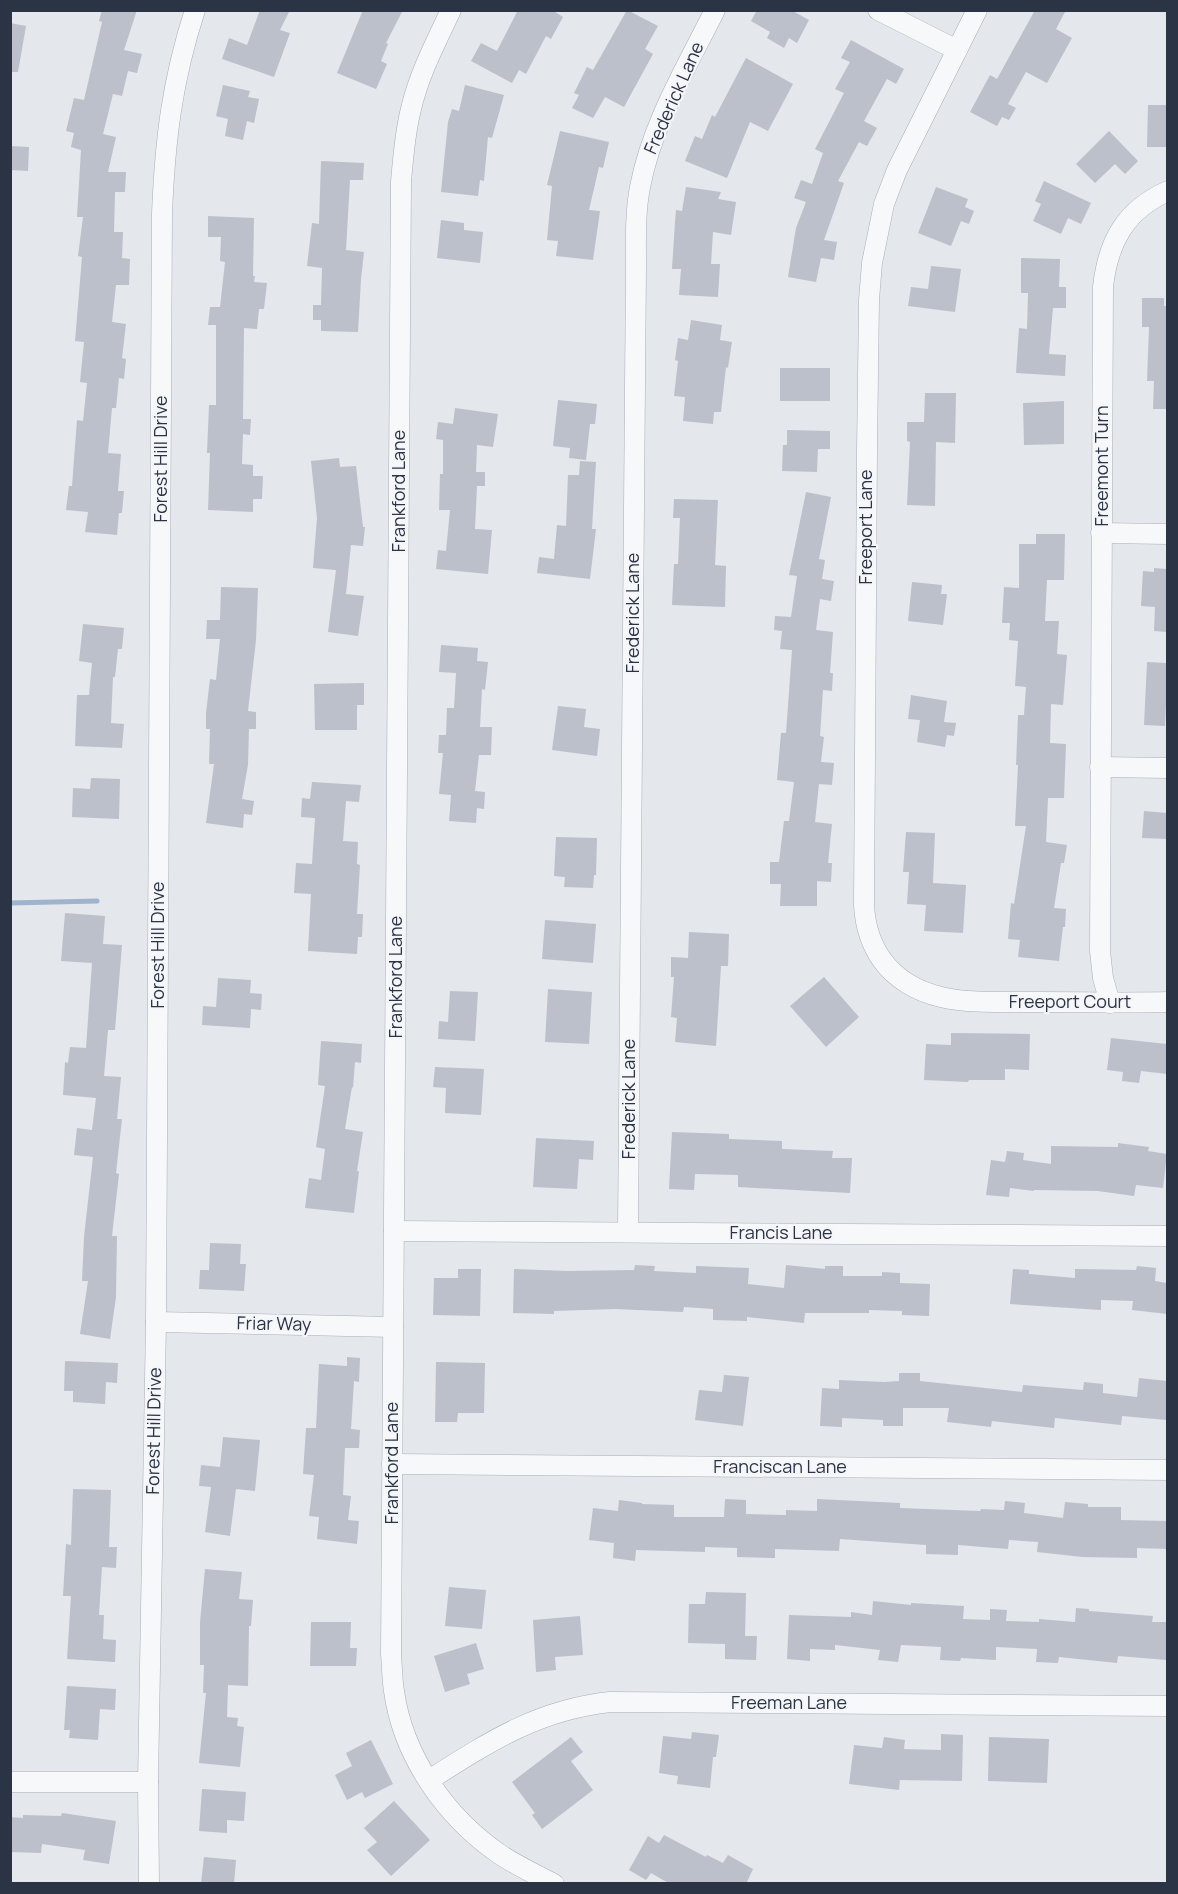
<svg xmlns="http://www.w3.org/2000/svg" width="1178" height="1894" viewBox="0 0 1178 1894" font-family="Manrope,sans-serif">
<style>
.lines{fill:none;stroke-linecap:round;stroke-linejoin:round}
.stream{stroke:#9fb4cc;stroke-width:5}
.building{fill:#bbc0ca}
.minor-casing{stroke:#a9aeb7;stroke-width:21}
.minor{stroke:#f7f8fa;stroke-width:20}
.labels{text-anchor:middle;stroke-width:4.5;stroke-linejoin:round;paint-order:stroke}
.street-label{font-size:18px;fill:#2b3445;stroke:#f4f6f9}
</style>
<rect width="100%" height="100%" fill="#e4e7ec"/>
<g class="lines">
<polyline class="stream" points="10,903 97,901"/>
</g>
<g class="building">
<polygon points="102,10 137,10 124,50 142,54 137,73 128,71 122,96 113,94 103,134 116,137 108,172 126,172 125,192 115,192 114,232 123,232 122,258 130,259 129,285 116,285 112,322 126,324 122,358 126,359 124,379 119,378 116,408 112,408 108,453 121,454 118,491 124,491 122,513 119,513 117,535 85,532 88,512 66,510 69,486 72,486 77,420 83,421 87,383 80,382 84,342 75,341 82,257 78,256 83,217 77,217 81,150 71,147 74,133 66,131 74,98 84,100 102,22 99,21"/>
<polygon points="260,10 290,10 280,30 290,33 274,77 222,59 229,38 247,45"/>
<polygon points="363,10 403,10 386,43 388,44 381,61 387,64 376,89 337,73"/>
<polygon points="518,10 552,10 563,17 551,39 546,36 526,74 519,70 512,83 471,61 481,43 497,51"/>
<polygon points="627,10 658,26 645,49 653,54 624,107 605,97 593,118 572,108 579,95 574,93 587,67 593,70"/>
<polygon points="757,10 791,10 809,20 797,43 789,38 784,48 767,38 770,32 751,21"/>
<polygon points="1035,10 1066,10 1056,29 1072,38 1047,83 1026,72 1008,104 1016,108 1009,120 1002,117 997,126 970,112 990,75 997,79"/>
<polygon points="10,23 26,26 18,72 10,72"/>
<polygon points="851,40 904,69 896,84 887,79 864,121 877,128 867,146 859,142 838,181 844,183 824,240 837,242 834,260 821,258 816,282 788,277 796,228 806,202 794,198 801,180 812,184 823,153 815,149 844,93 835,89 850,62 841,58"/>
<polygon points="746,58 793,84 768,131 750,122 727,178 685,161 695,136 702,139 712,115 715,117"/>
<polygon points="223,85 250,91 248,97 259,99 254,123 247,121 243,140 225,136 228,119 216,116"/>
<polygon points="465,85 504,95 492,138 488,137 484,181 480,180 478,196 441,192 448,122 452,109 459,111"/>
<polygon points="1148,105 1167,105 1167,147 1147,147"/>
<polygon points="560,131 609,142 603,168 599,167 589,210 600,211 593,260 556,256 558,241 547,240 552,186 547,185"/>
<polygon points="1109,131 1138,161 1125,174 1115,164 1095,183 1076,164"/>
<polygon points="10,146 29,147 28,171 10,170"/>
<polygon points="321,161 364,163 363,180 350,180 346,250 364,252 361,279 358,332 321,331 321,320 313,320 313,305 321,305 322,268 307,266 312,223 319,224"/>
<polygon points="1044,181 1091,203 1081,224 1068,218 1061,234 1033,221 1041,204 1035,201"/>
<polygon points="686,187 721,192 718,199 736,202 731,235 713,232 711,264 720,264 718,297 679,295 681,269 672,269 675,222 676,210 682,211"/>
<polygon points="936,187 968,199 965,207 974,211 969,224 961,221 951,246 918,233"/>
<polygon points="208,216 254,218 253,276 255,276 254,282 267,283 264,309 259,309 257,329 244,328 243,419 251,419 250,435 243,434 242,464 253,465 253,476 263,476 262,499 253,499 253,512 208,510 210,453 207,453 209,405 216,405 216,325 208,325 210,307 220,307 225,262 220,261 221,237 208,237"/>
<polygon points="441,220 464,223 464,230 483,232 480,263 437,258"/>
<polygon points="1021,258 1060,259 1059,287 1066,287 1066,308 1053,308 1049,354 1066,355 1065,376 1016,373 1019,328 1027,329 1028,293 1021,293"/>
<polygon points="931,266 961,269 955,312 908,306 911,287 928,289"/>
<polygon points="1142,298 1164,298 1164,306 1167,306 1167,409 1153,409 1154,381 1147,381 1149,327 1142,327"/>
<polygon points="691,320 722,325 720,340 732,342 728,368 726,367 721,412 714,412 713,424 683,421 685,397 674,396 678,361 675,360 678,338 688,340"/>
<rect x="780" y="368" width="50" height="33"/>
<polygon points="925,393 956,393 955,443 936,442 935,506 907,505 910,442 907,441 907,422 924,422"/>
<polygon points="558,400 597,404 595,424 590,424 586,460 569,458 570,448 553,446"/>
<polygon points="1064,401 1064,444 1024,445 1023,403"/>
<polygon points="455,408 498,414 493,447 477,445 476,472 485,472 485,486 477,486 475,529 492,530 488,574 436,569 438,550 446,551 450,510 439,510 440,474 443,474 443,440 436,439 438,422 453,424"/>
<polygon points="787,430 830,431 830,449 818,449 817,472 782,471 783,445 787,445"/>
<polygon points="339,458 340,467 356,466 363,527 365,527 363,546 351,545 346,594 364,596 358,636 328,632 336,570 313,568 317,518 311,461"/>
<polygon points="580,461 596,462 592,529 596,529 590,579 537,573 539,557 554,559 557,525 566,526 568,475 579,475"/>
<polygon points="806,492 831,497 819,559 825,560 822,579 834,581 831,601 820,599 816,630 833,632 830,673 833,673 832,691 823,690 820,736 824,737 821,762 834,763 832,785 819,784 815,822 832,824 828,863 832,863 831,882 817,881 817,906 780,906 781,884 770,884 770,862 779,862 784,821 789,821 794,782 777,780 781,733 786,733 792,650 780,649 782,631 774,630 775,616 791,617 797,576 789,575"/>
<polygon points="674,499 718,500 715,565 726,566 725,607 672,605 674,564 678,564 680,518 673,518"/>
<polygon points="1036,534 1065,534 1064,580 1047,580 1045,621 1059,621 1057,654 1067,655 1063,705 1051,704 1050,743 1066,744 1064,798 1048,798 1046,842 1067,845 1064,863 1061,863 1054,908 1066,909 1065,927 1063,927 1059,961 1018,957 1020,940 1008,939 1011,903 1014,904 1026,826 1015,826 1018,765 1016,765 1018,715 1024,715 1026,687 1015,686 1018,641 1009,640 1010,623 1002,623 1004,587 1019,588 1019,544 1036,544"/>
<polygon points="1154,568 1167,569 1167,632 1154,631 1155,607 1141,606 1143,571 1154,572"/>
<polygon points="912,582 942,585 941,594 947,594 943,625 908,621"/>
<polygon points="221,587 258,588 256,640 248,711 256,712 256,729 249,729 248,765 242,799 254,801 252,815 244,814 243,828 206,823 214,764 209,764 210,729 206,729 206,713 210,679 216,680 220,639 206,639 207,620 220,620"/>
<polygon points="83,624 124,628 122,649 118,649 115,677 113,677 111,723 124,724 122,748 75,746 77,695 89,695 92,663 79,661"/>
<polygon points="441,645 478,648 477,661 488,662 485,690 482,689 480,727 492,727 491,755 479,755 475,791 485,792 484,809 477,808 476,823 449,821 451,795 439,794 443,753 438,753 439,735 446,735 447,708 454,708 456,673 439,672"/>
<polygon points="1147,662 1167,663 1167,705 1166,705 1165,726 1144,725"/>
<polygon points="364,683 364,705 357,705 357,730 315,730 314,684"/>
<polygon points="911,695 947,701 944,722 956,723 954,736 947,735 945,747 917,742 920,720 908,719"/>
<polygon points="558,706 586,709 584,727 600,729 597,756 552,750"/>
<polygon points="91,778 120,779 119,819 72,817 73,788 90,789"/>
<polygon points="312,782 361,785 359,802 346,801 343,841 358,842 357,864 360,865 357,914 363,914 362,937 358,937 357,954 308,951 311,894 294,893 296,863 312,864 315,818 301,817 302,798 310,799"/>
<polygon points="1144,811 1167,813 1167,839 1142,838"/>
<polygon points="906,832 935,833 933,883 966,885 963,933 924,931 926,905 907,904 909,872 903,872"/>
<polygon points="556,837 597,838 596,875 594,875 593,888 564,887 565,877 554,876"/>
<polygon points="65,913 105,916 103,944 122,945 115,1030 108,1030 104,1076 121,1077 117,1119 122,1119 116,1173 119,1174 112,1236 117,1236 116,1297 110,1339 80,1334 88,1281 82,1281 84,1237 93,1157 74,1155 77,1128 92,1130 96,1098 63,1095 65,1062 68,1063 70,1047 86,1048 92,963 61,961"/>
<polygon points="545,920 596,924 593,963 542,959"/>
<polygon points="689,932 729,934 728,966 721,966 716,1046 675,1042 677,1018 671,1017 674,977 671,977 671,957 688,958"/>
<polygon points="824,977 859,1017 826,1047 790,1006"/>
<polygon points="218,978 251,980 250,993 262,994 261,1010 251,1009 250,1028 202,1025 203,1006 216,1007"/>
<polygon points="548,989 592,992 589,1044 545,1042"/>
<polygon points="450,991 478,992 475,1041 438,1039 439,1021 448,1022"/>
<polygon points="951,1033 1030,1034 1029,1070 1005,1069 1005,1080 969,1080 968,1082 924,1080 926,1044 951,1045"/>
<polygon points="1111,1038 1167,1044 1167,1074 1141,1071 1139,1083 1122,1081 1123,1072 1107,1070"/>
<polygon points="321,1041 362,1044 361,1063 355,1062 353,1088 352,1087 345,1129 363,1132 357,1171 359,1171 354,1213 305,1208 309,1178 321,1180 325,1149 316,1147 325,1086 318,1085"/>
<polygon points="435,1067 484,1069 481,1115 445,1113 446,1088 433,1087"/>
<polygon points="672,1132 729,1134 729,1139 782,1141 782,1149 833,1151 832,1158 852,1158 850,1193 738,1187 738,1175 695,1174 694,1190 669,1189"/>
<polygon points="536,1138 594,1141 593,1160 579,1159 577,1189 533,1187"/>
<polygon points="1118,1143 1149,1147 1148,1151 1167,1154 1163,1188 1136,1185 1134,1196 1098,1191 1034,1190 1034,1191 1010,1188 1009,1197 986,1195 991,1160 1005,1162 1007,1151 1024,1153 1023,1160 1051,1164 1051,1146 1118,1147"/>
<polygon points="210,1243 241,1244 240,1264 246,1264 244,1291 199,1289 200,1270 209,1270"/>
<polygon points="635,1265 655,1266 654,1271 696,1273 696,1266 749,1268 748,1284 784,1288 786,1265 825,1269 825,1266 843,1266 843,1276 882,1276 882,1272 900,1273 900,1283 930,1284 929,1316 902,1315 902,1311 869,1310 869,1313 805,1313 804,1323 747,1317 747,1321 713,1320 713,1309 684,1307 683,1312 615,1309 554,1311 554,1314 513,1313 514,1269 567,1271 634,1270"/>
<polygon points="1137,1266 1156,1268 1155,1281 1167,1283 1167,1314 1132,1310 1133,1301 1101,1300 1101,1310 1010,1304 1013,1269 1029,1270 1029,1274 1075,1278 1075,1269 1136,1270"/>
<polygon points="458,1269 481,1269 480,1316 433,1315 434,1278 458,1278"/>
<polygon points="347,1357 360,1358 359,1382 354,1381 351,1429 360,1430 359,1448 345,1448 343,1495 351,1496 348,1520 359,1521 357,1544 317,1539 319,1517 309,1516 314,1475 303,1474 306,1428 316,1428 319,1364 347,1366"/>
<polygon points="65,1361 118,1363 117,1383 106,1382 105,1404 73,1402 73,1391 64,1391"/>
<polygon points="436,1362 485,1363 484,1413 458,1413 457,1422 435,1422"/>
<polygon points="899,1373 920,1373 920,1381 1022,1392 1023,1385 1083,1390 1084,1382 1103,1384 1103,1393 1137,1397 1139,1378 1167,1381 1167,1420 1122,1416 1121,1425 1055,1418 1054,1428 992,1421 991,1427 947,1422 949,1408 903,1408 903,1426 883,1426 883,1420 842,1418 842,1427 820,1426 822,1388 839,1389 839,1380 884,1382 899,1381"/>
<polygon points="724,1375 749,1377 743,1426 695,1420 699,1390 722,1392"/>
<polygon points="223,1437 260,1440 255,1491 236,1489 230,1536 205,1532 211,1487 199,1486 201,1465 220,1467"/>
<polygon points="73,1489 111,1490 109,1547 117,1547 116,1568 102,1567 99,1615 104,1615 103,1639 116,1640 115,1662 67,1659 71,1596 63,1596 66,1544 71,1545"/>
<polygon points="725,1499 746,1500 746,1514 786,1515 786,1510 817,1511 817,1499 900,1503 900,1508 980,1511 981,1509 1004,1510 1005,1501 1025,1503 1024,1513 1063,1518 1065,1502 1088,1504 1088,1507 1121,1507 1121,1520 1167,1521 1167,1549 1137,1548 1137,1558 1082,1557 1037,1552 1038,1542 1009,1540 1008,1549 958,1545 958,1555 926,1554 926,1545 840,1539 839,1551 775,1549 775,1558 737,1557 737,1548 705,1547 705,1552 636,1550 635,1561 613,1558 614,1543 589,1540 593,1508 618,1511 619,1500 642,1503 642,1504 674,1505 674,1517 724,1517"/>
<polygon points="205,1569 242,1572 239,1599 253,1600 251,1626 249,1626 248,1686 228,1685 227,1717 238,1718 237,1726 244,1727 240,1767 199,1763 206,1693 203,1693 204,1665 200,1665 200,1622"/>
<polygon points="449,1587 486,1590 482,1629 445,1626"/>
<polygon points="706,1592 746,1593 745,1636 757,1636 756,1660 725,1659 725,1644 688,1643 689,1604 705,1604"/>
<polygon points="873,1601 911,1605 911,1603 964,1606 963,1619 990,1620 990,1609 1007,1610 1006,1621 1039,1622 1039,1619 1075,1622 1076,1608 1089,1609 1089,1611 1153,1616 1152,1622 1167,1622 1167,1660 1118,1656 1117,1663 1059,1657 1058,1663 1036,1662 1037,1649 996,1647 996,1660 961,1658 960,1661 940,1660 941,1647 901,1645 898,1662 878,1660 880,1650 835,1645 835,1650 810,1649 810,1661 787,1659 789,1615 851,1617 851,1612 872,1615"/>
<polygon points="580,1616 583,1655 555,1657 556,1670 536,1672 533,1620"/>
<polygon points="311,1622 351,1622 350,1648 357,1648 356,1666 310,1666"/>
<polygon points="476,1643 484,1669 467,1674 470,1684 445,1692 434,1656"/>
<polygon points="67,1686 116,1689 115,1710 100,1709 98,1740 69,1738 70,1730 64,1730"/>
<polygon points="692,1732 719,1735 716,1757 713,1757 710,1788 677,1784 678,1776 659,1773 663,1736 691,1739"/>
<polygon points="941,1734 963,1735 962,1781 900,1780 899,1790 849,1784 854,1745 882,1748 884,1737 905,1740 904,1749 941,1750"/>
<polygon points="571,1737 583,1752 571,1761 593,1790 542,1829 532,1815 535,1813 512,1782"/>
<polygon points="989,1737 1049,1739 1047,1783 988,1781"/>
<polygon points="371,1740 393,1784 365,1798 362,1792 347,1800 335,1775 352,1766 346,1753"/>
<polygon points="202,1789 246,1792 244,1821 227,1820 227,1833 199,1831"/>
<polygon points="394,1801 430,1840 391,1876 367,1850 377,1842 364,1828"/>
<polygon points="62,1813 116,1821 109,1864 83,1860 85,1850 42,1844 41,1853 10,1852 10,1817 23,1818 23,1815 61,1816"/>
<polygon points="664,1835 706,1857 707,1855 723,1863 728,1855 753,1869 746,1884 670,1884 651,1873 646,1880 629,1870 648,1836 659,1843"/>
<polygon points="204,1857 236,1860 234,1884 201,1884"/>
</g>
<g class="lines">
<g class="minor-casing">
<g id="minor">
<path d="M451,10C436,42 419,74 411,109C405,132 403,158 401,182L391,1654C392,1666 392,1679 394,1691C403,1756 445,1816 498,1853C515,1865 535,1874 554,1884"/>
<polyline points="878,10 957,50"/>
<path d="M977,10L897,170L884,204L872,263L869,300L867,451L864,905C865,925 870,943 882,960C919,1010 984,1001 1039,1002C1082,1002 1125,1003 1168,1002"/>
<polyline points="1101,533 1168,534"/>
<polyline points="1100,767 1168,768"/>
<path d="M1110,1003L1103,978L1100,951L1103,287C1108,242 1125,210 1168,191"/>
<polyline points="394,1231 1168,1236"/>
<path d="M628,1232L636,265C636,239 635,213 640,187C652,124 686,68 715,10"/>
<polyline points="156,1322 393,1327"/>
<polyline points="392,1464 1168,1470"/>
<path d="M429,1780C489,1742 537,1710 610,1702L1168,1706"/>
<polyline points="10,1782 148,1782"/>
<path d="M149,1884L148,1782L156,1322L162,214C165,140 172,81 195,10"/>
</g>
</g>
<use href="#minor" class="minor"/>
</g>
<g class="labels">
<g class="street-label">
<text transform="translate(674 98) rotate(-66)" y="6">Frederick Lane</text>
<text transform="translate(161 459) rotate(-90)" y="6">Forest Hill Drive</text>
<text transform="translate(1102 466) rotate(-90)" y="6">Freemont Turn</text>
<text transform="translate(399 491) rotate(-90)" y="6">Frankford Lane</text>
<text transform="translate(866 527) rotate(-90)" y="6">Freeport Lane</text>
<text transform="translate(633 613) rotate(-90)" y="6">Frederick Lane</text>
<text transform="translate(158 945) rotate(-90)" y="6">Forest Hill Drive</text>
<text transform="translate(396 977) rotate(-90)" y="6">Frankford Lane</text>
<text x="1070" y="1008">Freeport Court</text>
<text transform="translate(629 1099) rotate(-90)" y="6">Frederick Lane</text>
<text x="781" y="1239">Francis Lane</text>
<text transform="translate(274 1324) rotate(1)" y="6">Friar Way</text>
<text transform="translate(154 1431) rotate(-89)" y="6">Forest Hill Drive</text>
<text transform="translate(392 1463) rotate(-90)" y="6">Frankford Lane</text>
<text x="780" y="1473">Franciscan Lane</text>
<text x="789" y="1709">Freeman Lane</text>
</g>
</g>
<rect width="1178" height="1894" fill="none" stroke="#2b3445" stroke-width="24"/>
</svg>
